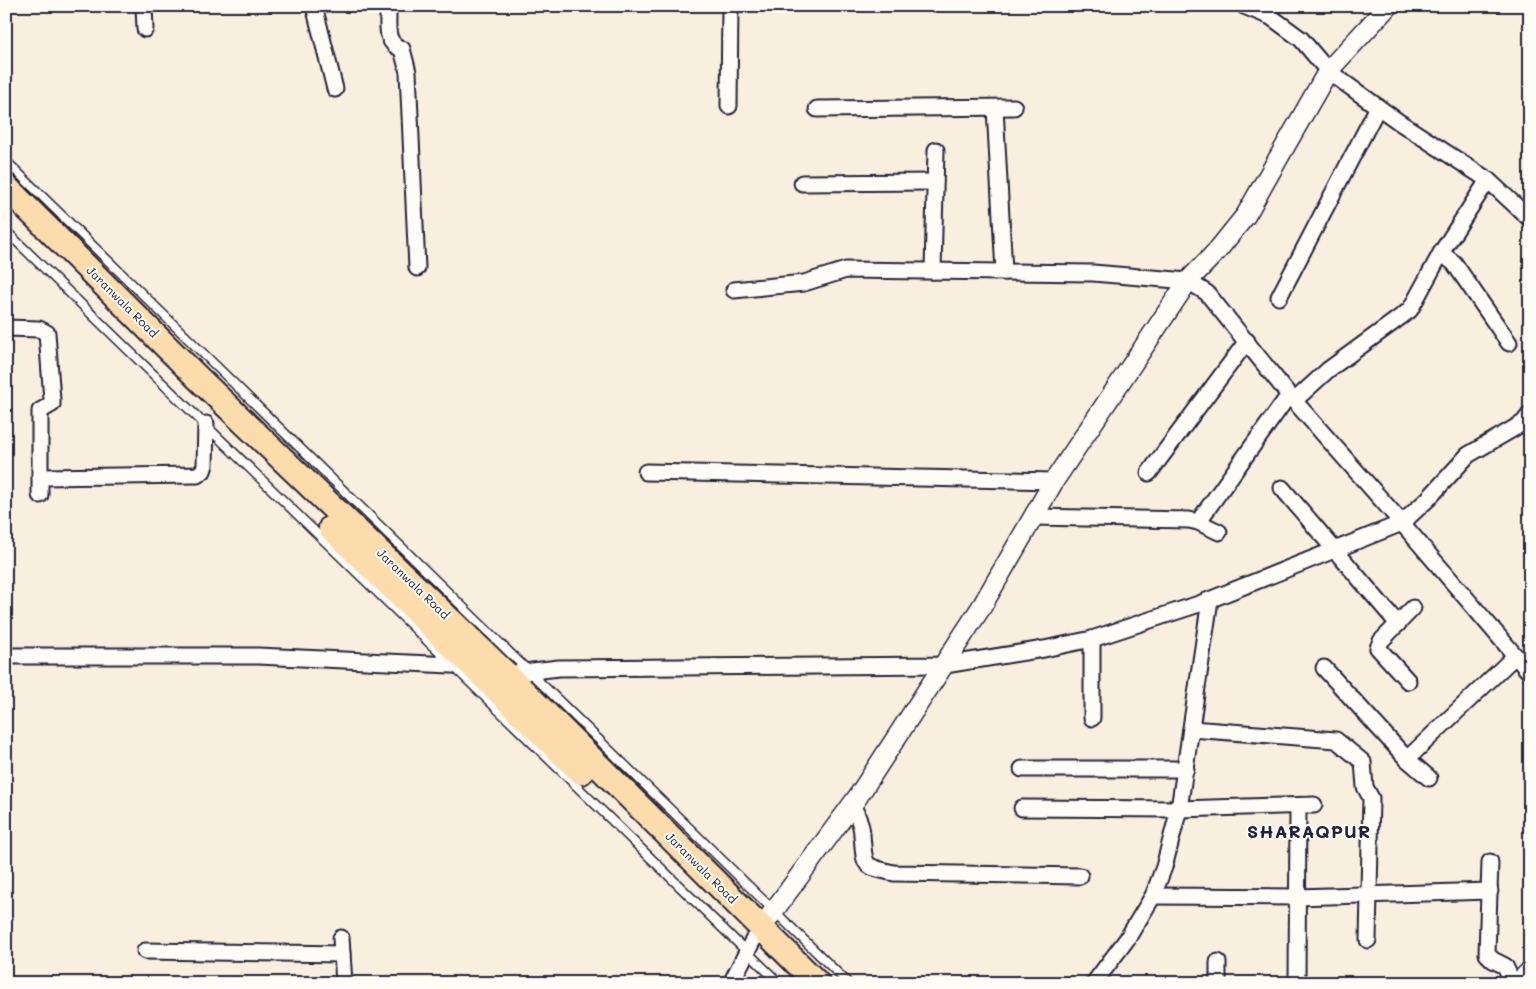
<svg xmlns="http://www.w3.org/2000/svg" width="1536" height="989" viewBox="0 0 1536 989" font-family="Mali,sans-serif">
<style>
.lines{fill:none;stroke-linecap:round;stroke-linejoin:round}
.service-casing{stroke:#22223b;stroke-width:11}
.minor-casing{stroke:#22223b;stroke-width:19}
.tertiary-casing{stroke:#22223b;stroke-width:22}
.primary-casing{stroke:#22223b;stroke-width:28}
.service{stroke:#fdfcf7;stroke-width:8}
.minor{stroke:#fdfcf7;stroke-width:15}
.tertiary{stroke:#fdfcf7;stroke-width:19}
.primary{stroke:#fddcac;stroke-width:24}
.labels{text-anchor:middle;stroke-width:4;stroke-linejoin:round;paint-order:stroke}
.street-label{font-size:12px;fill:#22223b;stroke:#fdfcf7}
.district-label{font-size:18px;font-weight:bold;letter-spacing:1px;fill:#22223b;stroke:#fdfcf7}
</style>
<rect width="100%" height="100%" fill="#f9efde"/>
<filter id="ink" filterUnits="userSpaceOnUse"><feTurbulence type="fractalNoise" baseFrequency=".02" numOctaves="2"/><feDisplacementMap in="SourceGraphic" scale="10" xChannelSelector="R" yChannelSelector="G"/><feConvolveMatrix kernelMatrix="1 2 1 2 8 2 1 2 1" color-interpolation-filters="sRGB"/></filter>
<g filter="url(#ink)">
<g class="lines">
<g class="service-casing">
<g id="service">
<polyline points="6,161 848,983"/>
<polyline points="6,231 779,983"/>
</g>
</g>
<g class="minor-casing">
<g id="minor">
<polyline points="144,6 145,29"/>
<polyline points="314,6 335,89"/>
<path d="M388,6C389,23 383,43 402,49L408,72L417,268"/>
<polyline points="1244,6 1271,17 1301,39 1328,71 1399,122 1488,180 1530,219"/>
<polyline points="729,106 730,6"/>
<polyline points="995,108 1004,272"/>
<polyline points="817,109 1014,107"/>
<polyline points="802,183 935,182"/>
<polyline points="1441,253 1454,263 1509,343"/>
<polyline points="933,271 936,150"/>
<polyline points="734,290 804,283 846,270 1093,273 1188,281 1207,293 1289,395 1402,523 1530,673"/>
<polyline points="1279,297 1378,107"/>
<polyline points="6,328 39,329 47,333 52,400 52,404 40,411 40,495"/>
<polyline points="1294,401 1328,370 1410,310 1441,253 1488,180"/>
<polyline points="646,472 1054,481"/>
<polyline points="1149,473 1247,341"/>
<polyline points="40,477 197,475 203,471 205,465 206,424"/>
<polyline points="1282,488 1398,624"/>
<polyline points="1033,517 1189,520 1198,522 1219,532"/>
<polyline points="1198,522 1289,395"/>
<polyline points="1092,639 1092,718"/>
<polyline points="6,656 258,656 473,666"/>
<polyline points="1324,668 1407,759 1429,778"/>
<polyline points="506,674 559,668 945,665 1044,649 1092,639 1199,604 1402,523 1428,499 1468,455 1523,423 1530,414"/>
<polyline points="1408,681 1378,648 1381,641 1413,608"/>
<polyline points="1191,729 1336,740 1363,762 1365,787 1371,798 1368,940"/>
<polyline points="1407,759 1515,656"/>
<polyline points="1022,769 1186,769"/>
<path d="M852,805C857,814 862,824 862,835C865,866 861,866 894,873L1080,876"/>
<polyline points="1022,808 1179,809 1314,805"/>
<polyline points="1490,862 1487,954 1493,960 1505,966 1513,983"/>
<polyline points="1153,896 1297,897 1490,891"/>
<polyline points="341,938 344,983"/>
<polyline points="145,951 342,954"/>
<polyline points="1218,962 1218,983"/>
<polyline points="731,983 753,940"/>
<polyline points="1094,983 1127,939 1153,896 1164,867 1179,809 1210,600"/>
<polyline points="1297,983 1298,806"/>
</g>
</g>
<g class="tertiary-casing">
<g id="tertiary">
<polyline points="761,928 857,798 982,606 1054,481 1188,281 1217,251 1246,215 1328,71 1388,6"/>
<polyline points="1518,983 1530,971"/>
</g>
</g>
<g class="primary-casing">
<g id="primary">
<polyline points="6,187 198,378 506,674 817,983"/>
<polyline points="331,528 581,772"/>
</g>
</g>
<use href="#service" class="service"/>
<use href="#minor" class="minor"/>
<use href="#tertiary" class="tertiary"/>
<use href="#primary" class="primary"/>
</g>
</g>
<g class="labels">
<g class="street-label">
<text transform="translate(122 302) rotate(45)" y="4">Jaranwala Road</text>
<text transform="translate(413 584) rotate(44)" y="4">Jaranwala Road</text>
<text transform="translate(701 868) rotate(45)" y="4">Jaranwala Road</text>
</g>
<g class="district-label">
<text x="1309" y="838">SHARAQPUR</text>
</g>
</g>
<rect width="1536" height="989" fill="none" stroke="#fdfcf7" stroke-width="25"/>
<rect x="12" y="12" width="1511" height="964" fill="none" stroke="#22223b" stroke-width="2" filter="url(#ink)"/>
</svg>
